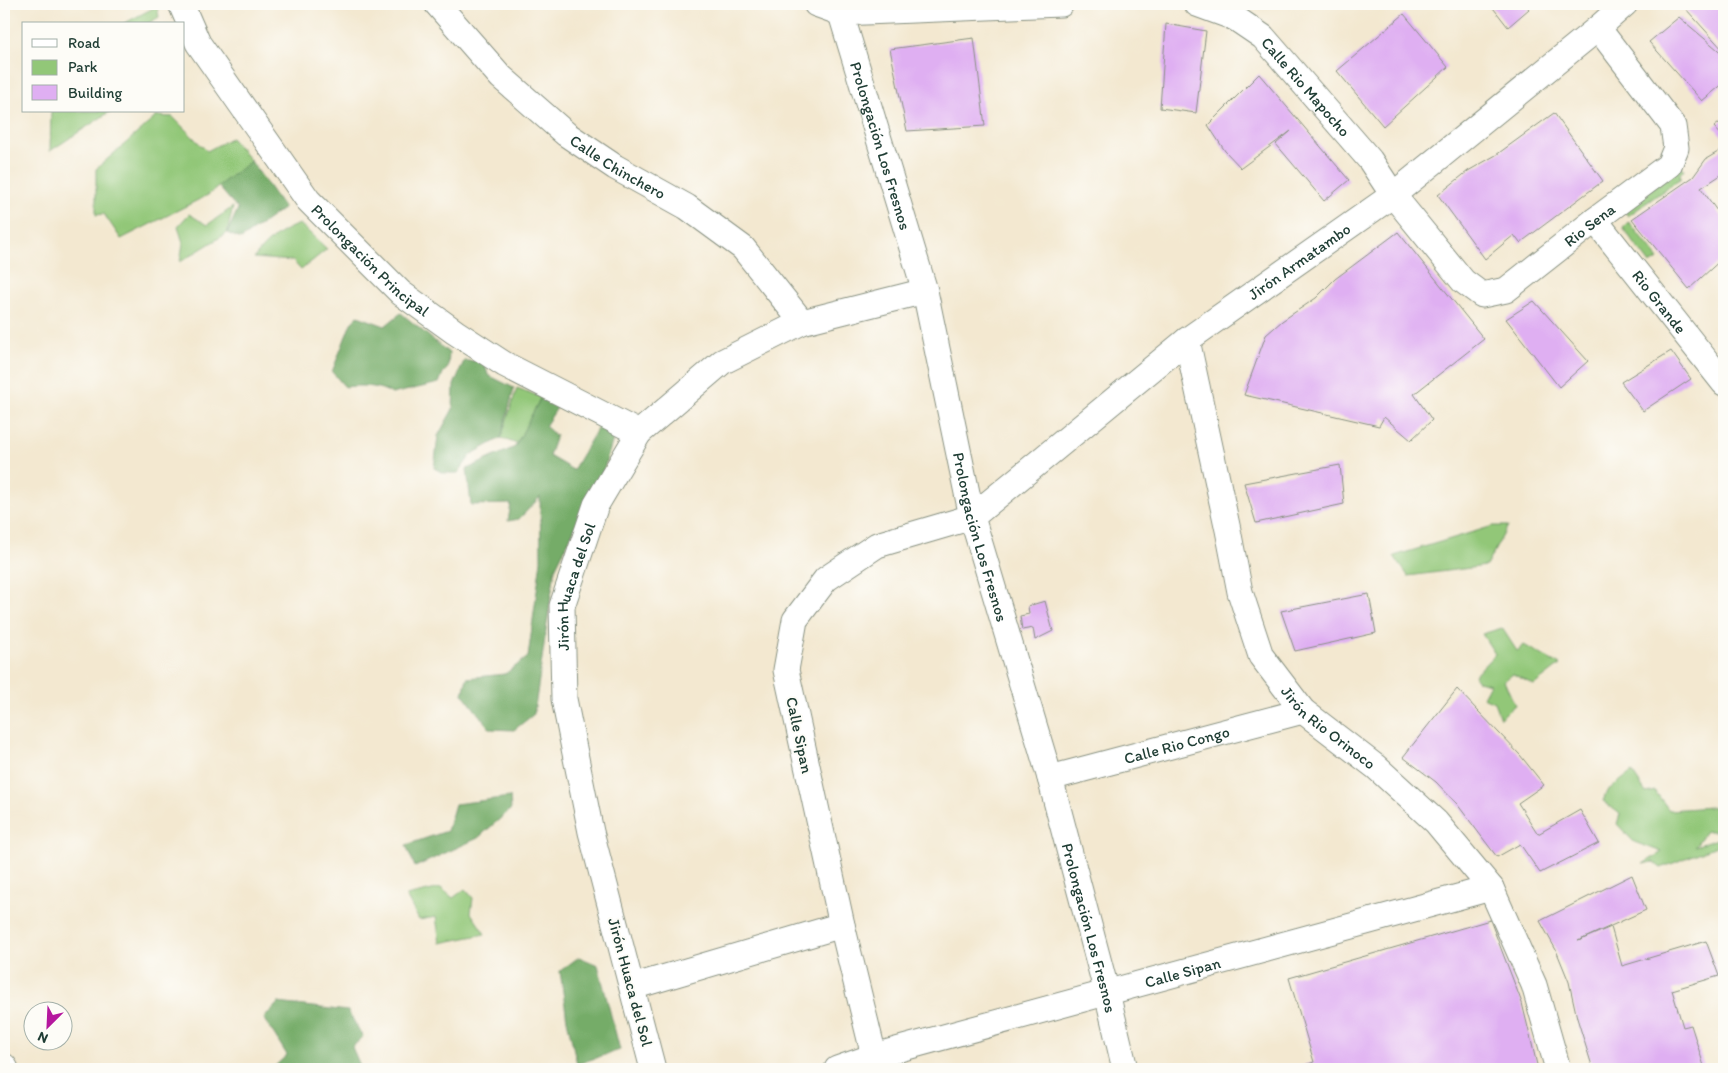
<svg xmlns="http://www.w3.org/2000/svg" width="1728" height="1073" viewBox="0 0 1728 1073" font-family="Itim,sans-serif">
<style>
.green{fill:#92c778;stroke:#588256}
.forest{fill:#75ac68;stroke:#4a744e}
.building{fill:#dfaff2}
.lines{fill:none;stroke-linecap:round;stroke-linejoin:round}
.street-casing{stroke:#899282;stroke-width:27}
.street{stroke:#fff;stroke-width:25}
.labels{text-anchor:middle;stroke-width:4;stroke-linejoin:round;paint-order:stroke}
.street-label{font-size:16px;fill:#1f3d34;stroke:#fdfcf7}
</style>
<rect width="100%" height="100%" fill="#fdfcf7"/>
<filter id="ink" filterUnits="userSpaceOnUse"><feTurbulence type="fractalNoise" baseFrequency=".02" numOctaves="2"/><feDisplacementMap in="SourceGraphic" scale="10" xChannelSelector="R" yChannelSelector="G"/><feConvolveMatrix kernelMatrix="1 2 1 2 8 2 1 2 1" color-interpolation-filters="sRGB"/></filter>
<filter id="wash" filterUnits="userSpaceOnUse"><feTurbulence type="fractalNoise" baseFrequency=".0096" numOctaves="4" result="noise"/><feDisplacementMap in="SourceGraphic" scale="20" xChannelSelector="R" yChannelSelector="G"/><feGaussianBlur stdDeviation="1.12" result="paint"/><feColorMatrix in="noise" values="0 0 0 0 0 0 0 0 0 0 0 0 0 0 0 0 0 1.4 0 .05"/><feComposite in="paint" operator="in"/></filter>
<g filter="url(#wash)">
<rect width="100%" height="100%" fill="#f3e8d0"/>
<g class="green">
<polygon points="157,6 159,17 147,24 123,24"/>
<polygon points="51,111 111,111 50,151"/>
<polygon points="157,116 173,117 207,151 231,138 251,161 208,195 121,239 104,214 96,215 96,169"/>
<polygon points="1679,164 1684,169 1680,174 1681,178 1628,216 1621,206"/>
<polygon points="233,207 227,233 180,262 183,243 178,226 189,214 207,225"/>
<polygon points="1629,222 1659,259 1650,264 1623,228"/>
<path d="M300,224L327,249L301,270L293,261L254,258C266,242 281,230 300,224Z"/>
<polygon points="517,388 541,397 517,444 501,438"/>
<polygon points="1493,526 1508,526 1486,566 1408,576 1394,556"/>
<polygon points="1502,628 1517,651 1524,645 1560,665 1534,685 1513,674 1504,681 1515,705 1500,718 1494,702 1483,697 1490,684 1478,681 1474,676 1495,654 1482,634"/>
<polygon points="1632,772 1646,793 1655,791 1669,810 1724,806 1724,811 1715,831 1706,831 1695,846 1724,837 1724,843 1661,868 1653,862 1643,864 1662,852 1634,842 1617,824 1620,814 1603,801 1607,791"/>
<polygon points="441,888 453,898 465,889 473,898 471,913 485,934 440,943 436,917 419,920 406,896"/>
</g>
<g class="forest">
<polygon points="251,161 284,208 241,239 227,233 238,209 218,186"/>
<path d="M401,313L449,353L448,368L443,373L439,383L392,394C379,385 360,385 345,387L332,372L351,323L358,316L385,326Z"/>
<polygon points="464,361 484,361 488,375 514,388 501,438 472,454 458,473 443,473 434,468 438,436 453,409 454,385"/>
<polygon points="541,397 561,402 545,426 556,436 549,456 573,470 600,424 615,433 604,469 555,569 534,714 514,730 490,729 463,694 467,678 505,674 528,657 541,560 540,497 519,519 508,521 511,504 471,505 467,469 515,447"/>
<polygon points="510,797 511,809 478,838 415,867 406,845 447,831 455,804"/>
<polygon points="579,957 598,965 620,1050 577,1064 567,1020 560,971"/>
<polygon points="278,1003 348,1011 363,1037 352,1047 361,1068 359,1069 272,1069 287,1055 264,1018"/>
</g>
<g id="blocks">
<g class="building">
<polygon points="1490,4 1525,4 1529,9 1508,27"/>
<polygon points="1689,4 1724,4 1724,51 1685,8"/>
<polygon points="1404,14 1448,67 1383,126 1337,71"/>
<polygon points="1679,17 1724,55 1724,83 1702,101 1649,42"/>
<polygon points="1166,24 1206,31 1196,113 1160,108"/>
<polygon points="974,38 985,126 907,131 890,49"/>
<polygon points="1259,74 1349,180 1324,201 1276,144 1291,131 1241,168 1225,151 1208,125"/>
<polygon points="1554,113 1603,181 1520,243 1514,235 1485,259 1438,195 1468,171 1496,155"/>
<polygon points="1724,119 1724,138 1714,127"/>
<polygon points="1723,149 1722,164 1724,173 1701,188 1724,221 1724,257 1689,289 1632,219 1693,177 1706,159"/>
<polygon points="1398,232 1484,339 1414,394 1432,420 1411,440 1384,417 1379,426 1244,395 1266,335 1282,321 1316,298 1335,279"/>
<polygon points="1534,301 1588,361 1559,387 1506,319"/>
<polygon points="1671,351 1691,379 1643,411 1621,382"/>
<polygon points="1340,465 1344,504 1256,523 1244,483"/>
<polygon points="1369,594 1376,633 1295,651 1281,611"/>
<polygon points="1045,601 1053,631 1035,640 1033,628 1022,630 1020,616 1029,614 1028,606"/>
<polygon points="1457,689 1520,755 1544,785 1518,803 1538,834 1580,810 1599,843 1540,873 1520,844 1497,857 1457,804 1436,782 1403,757"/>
<polygon points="1632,875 1646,910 1578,941 1611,927 1622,966 1706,941 1719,976 1672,990 1683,1027 1691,1025 1704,1066 1690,1069 1593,1069 1577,1018 1569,982 1556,950 1540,921"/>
<polygon points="1490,920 1522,1003 1538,1069 1292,1069 1314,1062 1289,978"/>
</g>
</g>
</g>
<g filter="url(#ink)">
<use href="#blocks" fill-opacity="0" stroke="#899282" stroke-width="1"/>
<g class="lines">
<g class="street-casing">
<g id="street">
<path id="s1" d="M181,4L198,43L308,200L401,293L455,332L504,364L639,433"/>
<path id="s2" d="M437,4L501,77L566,134L615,167L687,207L743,248L802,322"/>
<polyline points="816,4 841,13 1061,4"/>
<path id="s3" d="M838,4L925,291L972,517L1050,778L1107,993L1125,1069"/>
<path id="s4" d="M1197,4L1235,18L1263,37L1370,160L1393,195L1463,281L1482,295L1506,290L1595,220L1669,165L1676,148L1673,126L1598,28"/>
<path id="s5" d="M1595,220L1724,383"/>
<path id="s6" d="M1187,340L1228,530L1240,592L1261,656L1303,711L1376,767L1436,822L1491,888L1534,985L1558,1069"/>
<path id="s7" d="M1050,778L1303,711"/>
<polyline points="632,987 842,925"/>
<path id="s8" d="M874,1056L842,925L786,670L795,620L826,579L877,545L972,517L1187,340L1393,195L1598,28L1625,4"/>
<polyline points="4,1066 6,1069"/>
<path id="s9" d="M653,1069L591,832L564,699L562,606L596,505L639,433L722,362L802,322L925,291"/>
<path id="s10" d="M837,1069L874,1056L1491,888"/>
</g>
</g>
<use href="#street" class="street"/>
</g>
</g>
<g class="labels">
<g class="street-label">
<text dy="6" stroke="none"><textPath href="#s4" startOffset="140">Calle Rio Mapocho</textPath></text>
<text dy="6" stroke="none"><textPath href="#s3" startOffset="148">Prolongación Los Fresnos</textPath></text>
<text dy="6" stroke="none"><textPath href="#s2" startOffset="245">Calle Chinchero</textPath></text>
<text dy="6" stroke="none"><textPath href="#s4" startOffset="544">Rio Sena</textPath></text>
<text dy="6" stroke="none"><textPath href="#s1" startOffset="321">Prolongación Principal</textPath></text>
<text dy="6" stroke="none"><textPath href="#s8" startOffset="1074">Jirón Armatambo</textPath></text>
<text dy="6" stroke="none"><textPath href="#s5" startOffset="104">Rio Grande</textPath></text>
<text dy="6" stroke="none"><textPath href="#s3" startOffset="552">Prolongación Los Fresnos</textPath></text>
<text dy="6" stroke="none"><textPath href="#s9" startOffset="495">Jirón Huaca del Sol</textPath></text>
<text dy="6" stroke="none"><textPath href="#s6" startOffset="424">Jirón Rio Orinoco</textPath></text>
<text transform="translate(800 735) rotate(78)" y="6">Calle Sipan</text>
<text dy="6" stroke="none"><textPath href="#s7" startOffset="131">Calle Rio Congo</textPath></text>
<text dy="6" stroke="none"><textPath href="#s3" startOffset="958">Prolongación Los Fresnos</textPath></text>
<text dy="6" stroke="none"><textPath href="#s10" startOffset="359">Calle Sipan</textPath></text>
<text transform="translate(631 982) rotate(75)" y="6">Jirón Huaca del Sol</text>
</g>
</g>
<rect width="1728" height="1073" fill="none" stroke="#fdfcf7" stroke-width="20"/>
<rect x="22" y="22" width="162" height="90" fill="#fdfcf7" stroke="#a4b0a9"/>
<rect x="32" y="39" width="25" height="8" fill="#ffffff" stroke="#a4b0a9"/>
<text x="68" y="48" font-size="15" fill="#1f3d34">Road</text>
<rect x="32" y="60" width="25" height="15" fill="#92c778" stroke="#a4b0a9"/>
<text x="68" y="72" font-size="15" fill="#1f3d34">Park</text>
<rect x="32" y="85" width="25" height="15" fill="#dfaff2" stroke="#a4b0a9"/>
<text x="68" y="98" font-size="15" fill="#1f3d34">Building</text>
<g transform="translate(48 1026) rotate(204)"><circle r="24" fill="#fdfcf7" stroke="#a4b0a9"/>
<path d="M0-4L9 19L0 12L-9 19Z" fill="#b5179e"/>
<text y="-8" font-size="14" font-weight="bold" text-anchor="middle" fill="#1f3d34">N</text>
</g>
</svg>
